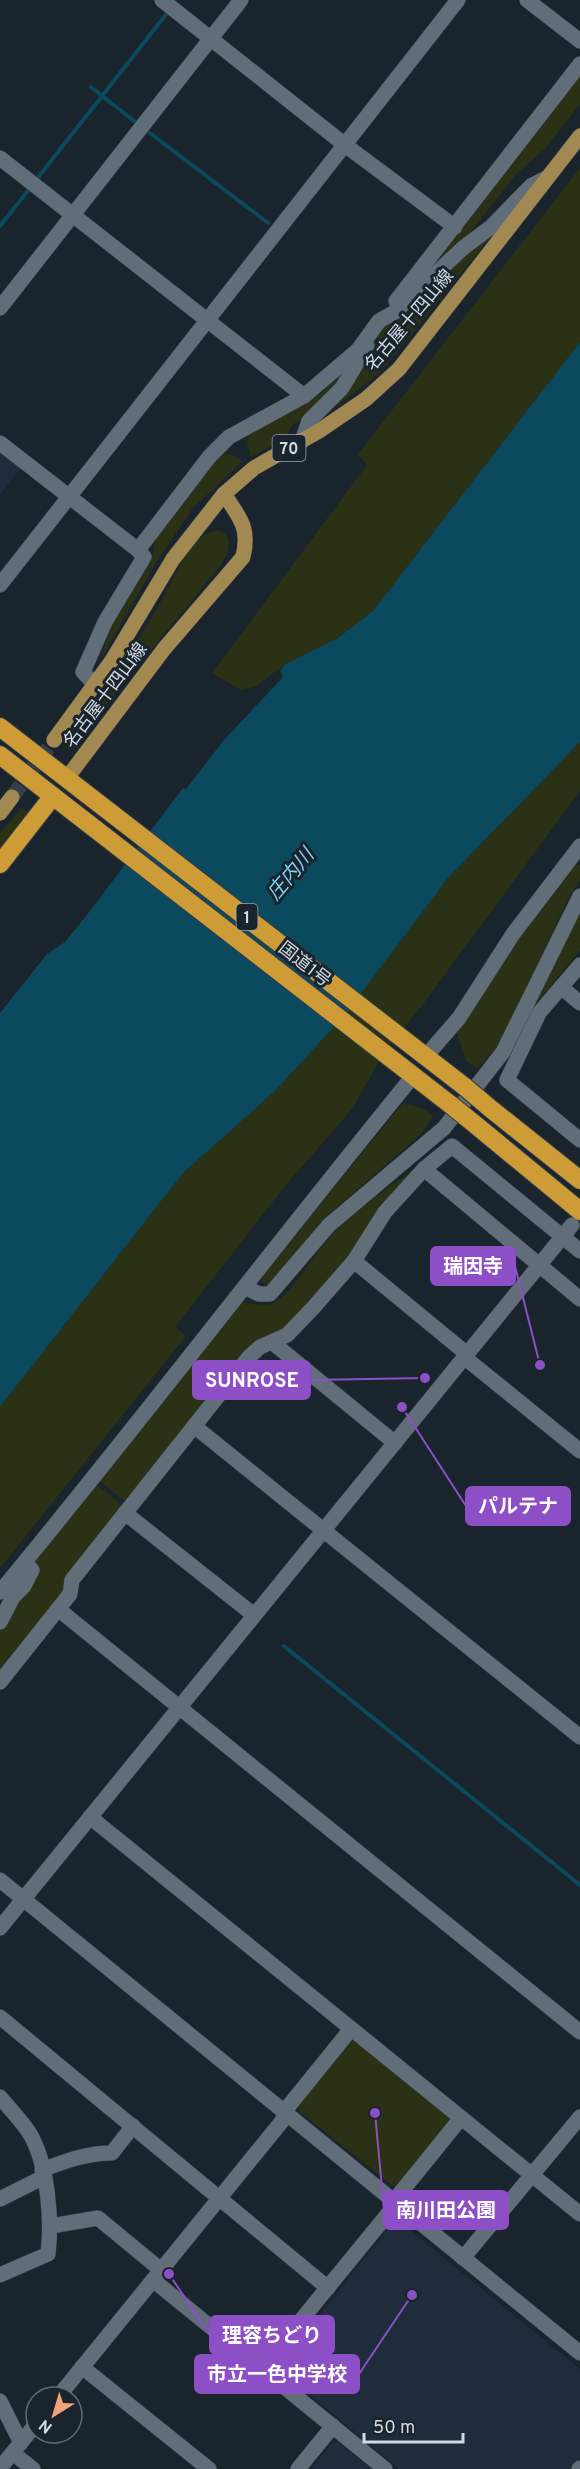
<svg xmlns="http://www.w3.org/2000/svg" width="580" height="2469" viewBox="0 0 580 2469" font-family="Overpass,'Noto Sans JP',sans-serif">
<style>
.built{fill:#1e2c3b}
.green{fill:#2b3114}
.water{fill:#0b495e}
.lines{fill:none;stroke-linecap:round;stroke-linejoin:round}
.stream{stroke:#0b495e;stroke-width:4}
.major-tunnel{stroke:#363f48;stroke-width:15;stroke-dasharray:15 8;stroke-linecap:butt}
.minor-casing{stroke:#363e46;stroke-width:16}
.major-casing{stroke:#363e46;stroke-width:16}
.highway-casing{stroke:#363e46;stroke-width:20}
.minor{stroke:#616d78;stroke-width:15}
.major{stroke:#a28951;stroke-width:15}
.highway{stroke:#cd9c37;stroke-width:18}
.highway-bridge-casing{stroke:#363e46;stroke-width:20;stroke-linecap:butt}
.highway-bridge{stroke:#cd9c37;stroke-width:18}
.labels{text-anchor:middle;stroke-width:6;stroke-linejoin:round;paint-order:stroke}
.shield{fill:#1a242d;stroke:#9ba3aa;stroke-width:1.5}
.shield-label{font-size:16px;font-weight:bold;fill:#d2d9e0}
.street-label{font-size:18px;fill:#d2d9e0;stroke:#1a242d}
.water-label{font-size:20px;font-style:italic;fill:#7bd2f6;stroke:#1a242d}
.leader{fill:none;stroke:#8c4fc6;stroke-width:2}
.callout-dot{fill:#8c4fc6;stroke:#1a242d;stroke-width:2}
.callout{fill:#8c4fc6;stroke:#8c4fc6;stroke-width:2}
.callout-label{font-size:20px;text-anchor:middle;font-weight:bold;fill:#fff}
</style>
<rect width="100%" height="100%" fill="#1a242d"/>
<g class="built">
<polygon points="0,449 22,466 0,495"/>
<polygon points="401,2223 580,2369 580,2458 573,2469 399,2469 281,2371 280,2365 392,2224"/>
<polygon points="338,2442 371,2469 311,2469 332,2443"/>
</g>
<g class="green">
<polygon points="580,67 580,104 544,150 517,173 459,247 428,274 424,270"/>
<polygon points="580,168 580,342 373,611 338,638 284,665 255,687 241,690 212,673 367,465 358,454"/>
<polygon points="502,220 504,221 379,374 314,423 349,386 377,335 396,314 464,249 469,253"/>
<path d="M352,363L354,365L306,419C285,423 293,433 282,440C272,446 261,451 251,457L247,441L248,435L273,417L289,413L320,394Z"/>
<polygon points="223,453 233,455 243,461 193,508 157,561 99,663 111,627 152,559 156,536 212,461"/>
<polygon points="217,530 224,533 229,540 227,554 221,565 123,684 75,746 62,747 114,676 153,616 190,547 205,534"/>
<polygon points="580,742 580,791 421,1007 386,1049 352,1109 285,1186 175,1327 186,1336 0,1568 0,1407 183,1173 275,1091 344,1016 448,878"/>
<polygon points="22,808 31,815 0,854 0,833"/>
<polygon points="575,864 580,865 580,881 570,895 499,1045 477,1069 466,1060 457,1033 517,939"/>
<polygon points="580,911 580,950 534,1006 574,922"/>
<polygon points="403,1103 425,1109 433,1116 421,1134 321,1221 272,1283 268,1285 263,1283 261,1277"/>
<path d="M412,1170L381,1208L346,1262L285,1332L263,1341L126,1502L96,1478L237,1303C250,1301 263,1308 273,1303C295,1291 313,1255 330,1237C351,1213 386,1190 412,1170Z"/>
<polygon points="93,1482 123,1506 66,1578 61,1595 0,1672 0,1632 16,1599 37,1576 35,1555"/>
<polygon points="355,2040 449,2115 450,2122 400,2185 393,2186 300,2112 299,2105 348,2042"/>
</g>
<polygon class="water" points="580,342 580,742 448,878 344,1016 275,1091 183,1173 0,1407 0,1013 47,954 65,942 86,916 183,788 186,789 224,740 283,677 280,671 284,665 338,638 373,611"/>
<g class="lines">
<g class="stream">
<polyline points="91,87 138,124"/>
<polyline points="146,130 268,223"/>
<polyline points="36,180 168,12"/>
<polyline points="0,226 31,187"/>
<polyline points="284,1646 580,1885"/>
</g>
<polyline class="major-tunnel" points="12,797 54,740"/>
<g class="minor-casing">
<g id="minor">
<polyline points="162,0 345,145 455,227"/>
<polyline points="527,0 580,41"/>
<polyline points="0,158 304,396"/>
<polyline points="396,301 580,64"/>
<polyline points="0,308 241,0"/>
<polyline points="302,441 309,421 342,388 367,346"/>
<polyline points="0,443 138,550"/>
<polyline points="0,585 458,0"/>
<polyline points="95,685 83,672 105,622 144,557 138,550 209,457 229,437 304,396 358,350 379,321 395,312 463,248 491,227 531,186 548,177"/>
<polyline points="580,965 539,1013 507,1080 580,1140"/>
<polyline points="561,987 580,1003"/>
<polyline points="426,1056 459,1018 513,934 580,846"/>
<polyline points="424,1169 580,1299"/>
<polyline points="354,1261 467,1354"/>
<polyline points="245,1287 259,1294 270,1294 329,1225 444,1128 503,1052 580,896"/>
<polyline points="273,1343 395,1443"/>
<polyline points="464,1357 580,1451"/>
<polyline points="194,1426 580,1737"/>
<polyline points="125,1513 254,1615"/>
<path d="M0,1592C141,1422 274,1246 414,1075"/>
<polyline points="58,1609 580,2032"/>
<polyline points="0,1622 13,1597 24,1586 32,1570 25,1562"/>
<polyline points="0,1682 70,1594 72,1580 249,1357 260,1347 287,1335 313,1308 354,1261 385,1212 424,1169 452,1146 580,1251"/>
<polyline points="90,1817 580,2214"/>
<polyline points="0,1880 580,2353"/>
<polyline points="0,1928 572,1225"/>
<polyline points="0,2017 328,2288"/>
<path d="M0,2097C10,2109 22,2121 30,2134C48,2165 52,2219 48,2254L0,2275"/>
<polyline points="283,2113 351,2029"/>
<path d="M42,2170C65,2161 87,2153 112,2153L133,2126"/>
<polyline points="0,2199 44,2177"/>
<polyline points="393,2202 461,2118"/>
<polyline points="51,2226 98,2218 161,2270"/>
<polyline points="463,2258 580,2117"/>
<polyline points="153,2280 385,2469"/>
<polyline points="82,2367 209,2469"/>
<polyline points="262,2368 396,2204"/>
<polyline points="58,2397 287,2115"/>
<polyline points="0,2401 21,2443"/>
<polyline points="13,2453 33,2469"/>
<polyline points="0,2468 36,2424"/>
<polyline points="298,2469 333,2426"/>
<polyline points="579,2469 580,2468"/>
</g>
</g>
<g class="major-casing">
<g id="major">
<polyline points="54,740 111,662 173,559 224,494"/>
<path d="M67,778L164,649L243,557C250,528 240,518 224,494L254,468L319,431L366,399L399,369L580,136"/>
<polyline points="0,813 12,797"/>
</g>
</g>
<g class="highway-casing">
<g id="highway">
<polyline points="0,727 465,1087"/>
<polyline points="0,755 451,1105"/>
<polyline points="0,864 53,796"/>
<polyline points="491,1109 580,1180"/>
<polyline points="477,1126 580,1211"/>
</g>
</g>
<use href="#minor" class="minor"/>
<use href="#major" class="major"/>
<use href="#highway" class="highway"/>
<g class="highway-bridge-casing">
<g id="highway-bridge">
<polyline points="465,1087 491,1109"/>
<polyline points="451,1105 477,1126"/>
</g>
</g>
<use href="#highway-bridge" class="highway-bridge"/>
</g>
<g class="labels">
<g class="shield">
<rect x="272.5" y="435" width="33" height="26" rx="4.5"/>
<rect x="236.5" y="904" width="21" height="26" rx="4.5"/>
</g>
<g class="shield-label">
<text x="289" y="454">70</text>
<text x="247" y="923">1</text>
</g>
<g class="street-label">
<text transform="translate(409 320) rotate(-50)" y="6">名古屋十四山線</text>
<text transform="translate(105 695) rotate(-53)" y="6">名古屋十四山線</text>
<text transform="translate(305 964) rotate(38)" y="6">国道1号</text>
</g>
<g class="water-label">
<text transform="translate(290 874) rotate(-50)" y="7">庄内川</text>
</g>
</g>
<path class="leader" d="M540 1365L515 1266M425 1378L310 1380M402 1407L466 1506M375 2113L384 2210M169 2274L210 2335M412 2295L359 2374"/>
<g class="callout-dot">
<circle cx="540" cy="1365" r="6"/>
<circle cx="425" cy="1378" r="6"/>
<circle cx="402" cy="1407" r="6"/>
<circle cx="375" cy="2113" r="6"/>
<circle cx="169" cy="2274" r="6"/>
<circle cx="412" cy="2295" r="6"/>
</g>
<g class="callout">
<rect x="431" y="1247" width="84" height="38" rx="6"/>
<rect x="193" y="1361" width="117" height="38" rx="6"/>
<rect x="466" y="1487" width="104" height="38" rx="6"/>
<rect x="384" y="2191" width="124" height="38" rx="6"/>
<rect x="210" y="2316" width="124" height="38" rx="6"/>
<rect x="195" y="2355" width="164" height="38" rx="6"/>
</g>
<g class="callout-label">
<text x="473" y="1273">瑞因寺</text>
<text x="252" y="1387">SUNROSE</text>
<text x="518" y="1513">パルテナ</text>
<text x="446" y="2217">南川田公園</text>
<text x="272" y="2342">理容ちどり</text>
<text x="277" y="2381">市立一色中学校</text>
</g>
<g transform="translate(54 2415) rotate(217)"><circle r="28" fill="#1a242d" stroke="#646c75" stroke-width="1.5"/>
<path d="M0-4.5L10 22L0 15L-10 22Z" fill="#efa376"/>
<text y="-9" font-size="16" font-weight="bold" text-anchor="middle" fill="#d2d9e0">N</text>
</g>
<path d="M364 2433v9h99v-9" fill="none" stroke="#d2d9e0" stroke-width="3"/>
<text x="373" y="2433" font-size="18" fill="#d2d9e0" stroke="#1a242d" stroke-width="4.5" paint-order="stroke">50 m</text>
</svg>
